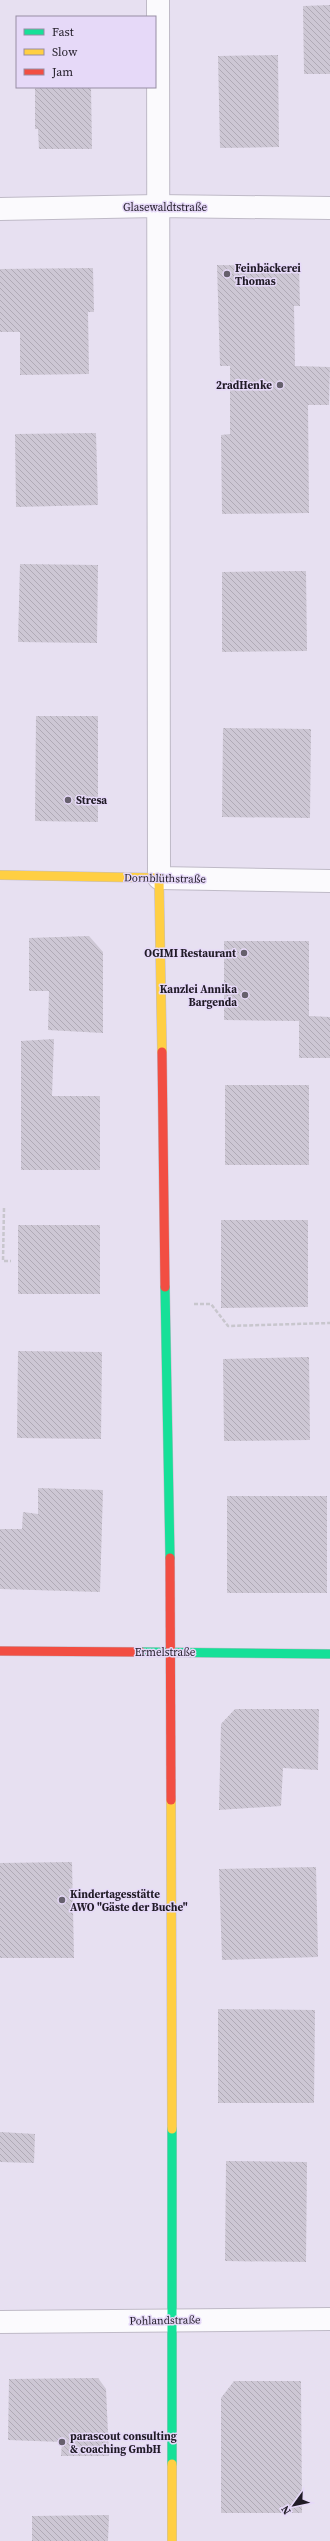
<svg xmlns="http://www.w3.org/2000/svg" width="330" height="2541" viewBox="0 0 330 2541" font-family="'Source Serif 4',serif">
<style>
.building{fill:url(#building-back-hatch)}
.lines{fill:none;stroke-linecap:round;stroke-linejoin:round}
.street-casing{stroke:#bfbac7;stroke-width:24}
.fast-casing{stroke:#bfbac7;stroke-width:10}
.slow-casing{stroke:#bfbac7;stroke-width:10}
.jam-casing{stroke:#bfbac7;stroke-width:10}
.path{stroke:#c8c6cd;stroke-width:2.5;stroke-dasharray:4 2;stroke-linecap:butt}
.street{stroke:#fbfafd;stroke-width:22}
.fast{stroke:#16e098;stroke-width:9}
.slow{stroke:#ffcf43;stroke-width:9}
.jam{stroke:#f24e42;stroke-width:9}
.poi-dot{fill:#66606d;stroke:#e6d9f8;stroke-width:1.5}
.labels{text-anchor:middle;stroke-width:3;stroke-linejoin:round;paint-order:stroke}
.street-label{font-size:11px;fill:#201b26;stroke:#e6d9f8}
.poi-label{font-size:11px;font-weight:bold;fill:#201b26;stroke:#e6d9f8;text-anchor:start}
</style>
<defs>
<pattern id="building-back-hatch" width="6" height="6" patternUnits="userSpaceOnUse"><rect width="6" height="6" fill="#cdc7d4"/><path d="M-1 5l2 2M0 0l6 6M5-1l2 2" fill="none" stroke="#b0aab6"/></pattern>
</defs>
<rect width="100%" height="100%" fill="#e7e0f1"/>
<g class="building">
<polygon points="330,5 330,74 304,74 303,6"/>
<polygon points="278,55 279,147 220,148 218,56"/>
<polygon points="35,87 91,87 92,149 39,149 38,129 35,129"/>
<polygon points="217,265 299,266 300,306 294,306 295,366 330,367 329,405 308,405 309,513 222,514 221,435 230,434 230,366 220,366"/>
<polygon points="93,268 94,312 88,312 89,374 20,375 20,332 0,332 0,269"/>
<polygon points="96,433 98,505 16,507 15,434"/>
<polygon points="20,564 98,565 97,643 18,642"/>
<polygon points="306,571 307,651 222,652 222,572"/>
<polygon points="36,716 98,716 98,822 35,821"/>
<polygon points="223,728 311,729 310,818 222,817"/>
<polygon points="89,936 103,952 103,1033 48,1030 49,991 29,991 29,938"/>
<polygon points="224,941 309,941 309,1016 330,1017 330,1058 299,1058 299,1021 224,1020"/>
<polygon points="54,1039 52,1096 100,1096 100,1170 21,1170 21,1041"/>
<rect x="225" y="1085" width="84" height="80"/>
<polygon points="221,1220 308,1220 308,1307 221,1308"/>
<rect x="18" y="1225" width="82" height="69"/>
<polygon points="18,1351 102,1352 101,1439 17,1438"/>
<polygon points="309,1357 310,1440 224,1441 223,1359"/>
<polygon points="38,1488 103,1490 100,1592 0,1589 0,1529 22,1529 23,1512 38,1514"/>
<rect x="227" y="1496" width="100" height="97"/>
<polygon points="235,1709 319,1709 318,1770 283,1768 281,1806 219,1810 221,1724"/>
<polygon points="72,1862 74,1958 0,1958 0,1863"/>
<polygon points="316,1867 318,1957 222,1960 219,1869"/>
<polygon points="218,2009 315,2010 314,2103 218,2103"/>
<polygon points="0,2132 35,2134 34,2163 0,2162"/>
<polygon points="226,2161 307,2162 306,2262 225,2261"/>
<polygon points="98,2378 106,2389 109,2456 61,2456 62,2442 8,2440 9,2379"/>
<polygon points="234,2381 301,2381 302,2513 221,2513 221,2398"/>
<polygon points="109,2515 108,2541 32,2541 32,2516"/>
</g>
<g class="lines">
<g class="street-casing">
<g id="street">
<polyline points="158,0 159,878 330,881"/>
<polyline points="0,209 157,206 330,208"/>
<polyline points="0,2322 330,2319"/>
</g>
</g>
<g class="fast-casing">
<g id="fast">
<polyline points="165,1287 170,1558"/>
<polyline points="141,1652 330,1654"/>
<polyline points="172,2129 172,2464"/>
</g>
</g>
<g class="slow-casing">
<g id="slow">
<polyline points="0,875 159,878 162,1052"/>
<polyline points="171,1800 172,2129"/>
<polyline points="172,2464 172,2541"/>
</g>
</g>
<g class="jam-casing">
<g id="jam">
<polyline points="162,1052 165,1287"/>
<polyline points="170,1558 171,1800"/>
<polyline points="0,1651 141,1652"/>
</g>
</g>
<g class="path">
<polyline points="4,1208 3,1261 11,1261"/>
<polyline points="194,1304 211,1304 228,1326 330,1323"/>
</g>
<use href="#street" class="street"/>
<use href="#fast" class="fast"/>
<use href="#slow" class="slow"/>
<use href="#jam" class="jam"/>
</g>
<g class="poi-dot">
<circle cx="227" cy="274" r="4"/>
<circle cx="280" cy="385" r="4"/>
<circle cx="68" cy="800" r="4"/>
<circle cx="244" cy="953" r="4"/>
<circle cx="245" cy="995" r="4"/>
<circle cx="62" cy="1900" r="4"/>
<circle cx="62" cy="2442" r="4"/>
</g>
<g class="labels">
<g class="street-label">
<text x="165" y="211">Glasewaldtstraße</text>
<text transform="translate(165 878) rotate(1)" y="4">Dornblüthstraße</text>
<text x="165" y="1656">Ermelstraße</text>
<text transform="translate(165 2320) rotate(-1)" y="4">Pohlandstraße</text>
</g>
<g class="poi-label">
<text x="235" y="272">Feinbäckerei<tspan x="235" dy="13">Thomas</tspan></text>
<text x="272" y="389" text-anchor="end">2radHenke</text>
<text x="76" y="804">Stresa</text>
<text x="236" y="957" text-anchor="end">OGIMI Restaurant</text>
<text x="237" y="993" text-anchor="end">Kanzlei Annika<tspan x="237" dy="13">Bargenda</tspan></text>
<text x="70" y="1898">Kindertagesstätte<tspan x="70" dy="13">AWO "Gäste der Buche"</tspan></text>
<text x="70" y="2440">parascout consulting<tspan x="70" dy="13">&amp; coaching GmbH</tspan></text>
</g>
</g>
<rect x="16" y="16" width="140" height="72" fill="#e6d9f8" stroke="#978da4"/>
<rect x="24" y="29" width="20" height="6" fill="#16e098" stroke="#978da4"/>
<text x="52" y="36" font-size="12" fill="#201b26">Fast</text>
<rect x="24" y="49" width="20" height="6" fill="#ffcf43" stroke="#978da4"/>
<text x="52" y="56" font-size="12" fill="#201b26">Slow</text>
<rect x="24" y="69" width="20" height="6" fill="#f24e42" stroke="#978da4"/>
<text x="52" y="76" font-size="12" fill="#201b26">Jam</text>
<g transform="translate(294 2505) rotate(237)" stroke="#e6d9f8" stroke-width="3" paint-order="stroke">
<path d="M0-3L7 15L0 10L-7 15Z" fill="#201b26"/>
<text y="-6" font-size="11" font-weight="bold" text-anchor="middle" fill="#201b26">N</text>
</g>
</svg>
